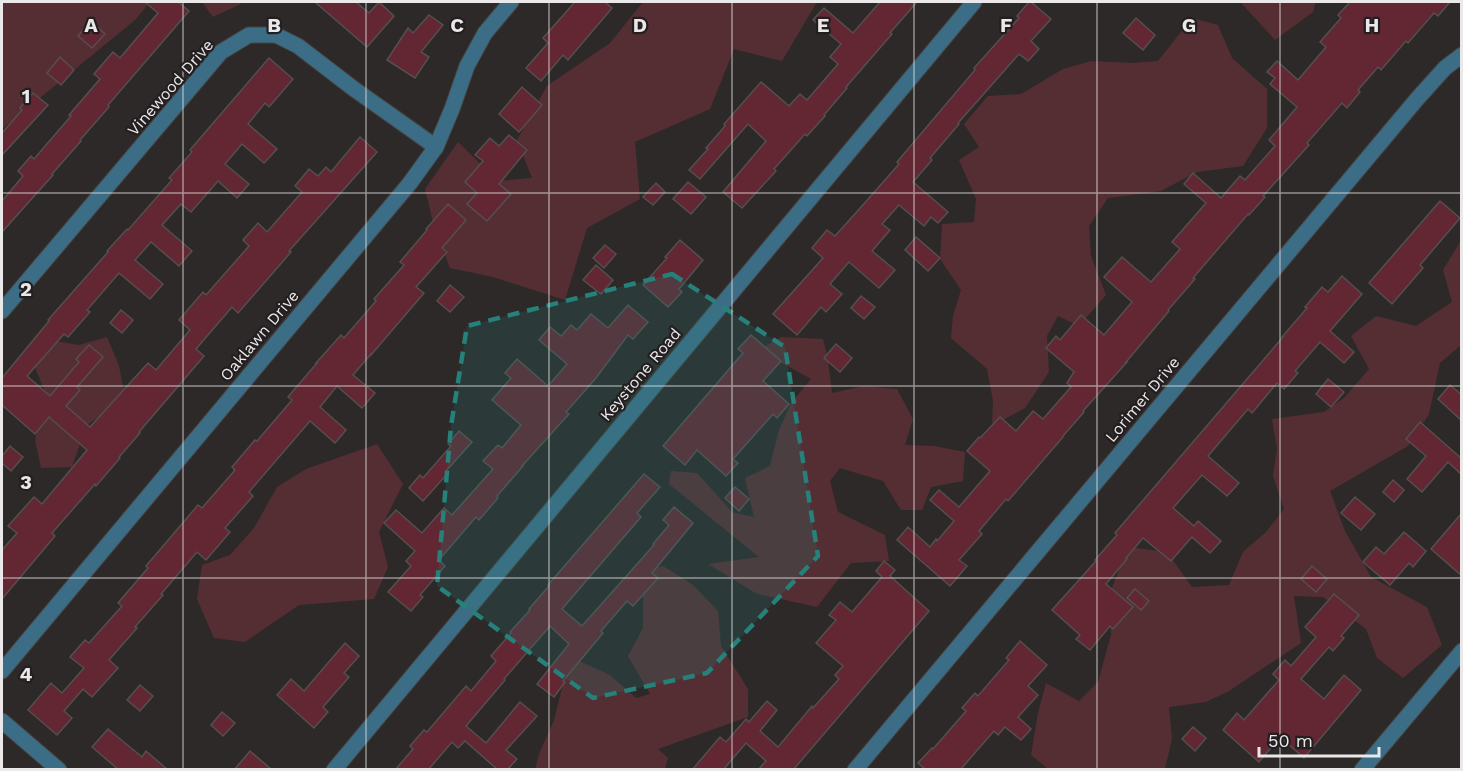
<svg xmlns="http://www.w3.org/2000/svg" width="1463" height="771" viewBox="0 0 1463 771" font-family="'Work Sans',sans-serif">
<style>
.green{fill:#552e34}
.building{fill:#622732;stroke:#544f50;stroke-width:1.5}
.lines{fill:none;stroke-linecap:round;stroke-linejoin:round}
.minor-casing{stroke:#474444;stroke-width:17}
.minor{stroke:#3c6d86;stroke-width:15}
.marked{fill:#25817a;fill-opacity:0.2;stroke:#25817a;stroke-width:4.5;stroke-dasharray:12 8;stroke-linejoin:round}
.grid{fill:none;stroke:#eae8e8;stroke-width:1.5;stroke-opacity:0.55}
.labels{text-anchor:middle;stroke-width:4.5;stroke-linejoin:round;paint-order:stroke}
.street-label{font-size:16px;fill:#eae8e8;stroke:#231f20}
.grid-label{font-size:20px;text-anchor:middle;font-weight:bold;fill:#eae8e8;stroke:#231f20;stroke-width:4.5;stroke-linejoin:round;paint-order:stroke}
</style>
<rect width="100%" height="100%" fill="#2d2929"/>
<g class="green">
<polygon points="2,2 150,2 135,20 2,129"/>
<polygon points="202,2 239,2 241,4 213,17"/>
<polygon points="643,2 817,2 782,61 734,49 710,109 635,142 640,199 587,228 565,300 493,277 450,268 434,226 425,189 458,142 498,181 532,178 517,140 547,86 610,43"/>
<polygon points="1244,2 1316,2 1313,12 1275,40 1242,4"/>
<polygon points="1192,18 1218,25 1232,58 1267,89 1267,128 1243,166 1197,172 1161,191 1108,198 1089,226 1091,256 1106,295 1079,326 1058,316 1047,336 1049,372 1025,408 992,426 993,401 987,369 951,338 953,316 961,290 940,259 942,224 974,222 976,199 959,160 979,147 964,124 988,96 1021,94 1063,69 1091,61 1132,63 1158,61"/>
<polygon points="1461,240 1461,345 1440,363 1429,414 1408,446 1330,491 1345,531 1371,577 1427,607 1442,645 1403,678 1377,658 1366,629 1323,597 1294,596 1301,643 1229,691 1206,702 1169,707 1172,739 1165,769 1048,769 1031,755 1038,713 1046,683 1079,701 1098,682 1111,635 1110,593 1128,547 1167,552 1192,587 1229,585 1243,552 1266,532 1284,509 1273,476 1277,449 1272,419 1324,412 1344,398 1369,369 1351,336 1376,316 1416,326 1452,302 1443,270"/>
<polygon points="107,337 119,366 125,397 86,426 72,467 41,468 35,440 45,392 32,360 49,340 79,345"/>
<polygon points="781,337 823,339 828,360 832,393 864,386 897,389 913,419 905,445 934,446 965,452 963,481 931,487 922,510 901,510 883,481 840,468 830,481 838,512 885,535 889,561 851,563 817,607 757,594 708,564 759,557 669,484 671,471 697,473 732,512 754,517 745,478 770,466 779,430 791,403 811,379 759,350"/>
<polygon points="377,444 403,484 379,532 388,567 374,599 299,605 245,642 214,638 197,599 202,565 230,555 254,528 277,487 306,469"/>
<polygon points="663,566 693,585 718,611 721,646 748,689 748,717 658,749 668,758 665,769 535,770 539,754 554,720 566,672 579,661 610,675 636,698 650,694 628,656 643,628 643,571"/>
</g>
<g class="building">
<polygon points="145,2 178,2 189,11 108,105 109,107 80,140 81,141 52,174 53,175 2,232 2,201 23,176 18,171 31,156 34,159 71,116 69,115 100,79 94,74 113,52 120,58 158,13"/>
<polygon points="315,2 356,2 369,13 379,2 394,16 367,47"/>
<polygon points="575,2 605,2 612,8 568,60 563,55 541,81 526,68 548,43 543,38"/>
<polygon points="880,2 917,2 890,33 892,34 846,87 847,88 824,115 825,116 807,136 805,134 774,169 776,171 742,208 723,192 766,141 748,124 700,179 689,170 708,149 706,148 725,126 724,124 761,82 789,106 800,94 807,100 838,64 830,57 841,44 813,20 824,8 853,33"/>
<polygon points="1029,2 1031,2 1051,19 1031,41 1039,49 1028,61 1019,54 958,123 959,124 930,158 932,160 913,182 948,212 938,223 931,217 924,226 899,205 882,224 890,230 872,251 895,270 879,288 849,262 830,284 842,294 826,312 821,307 797,335 773,314 823,258 812,248 827,230 835,236 862,206 899,164 897,162 975,70 974,68 1019,18 1017,16"/>
<polygon points="1350,2 1450,2 1438,16 1434,13 1408,43 1406,41 1381,70 1378,67 1358,90 1360,92 1347,108 1342,103 1307,143 1309,145 1263,196 1265,197 1249,215 1248,214 1193,278 1195,279 1168,310 1169,311 1126,362 1127,362 1083,411 1084,412 1063,436 1063,437 1008,501 1006,499 979,531 982,534 959,560 967,566 950,586 897,540 908,527 930,547 936,539 937,541 954,521 930,500 939,490 959,507 990,471 967,451 979,437 980,438 1000,417 1016,431 1033,411 1043,419 1071,387 1067,383 1074,372 1046,348 1056,336 1060,340 1081,315 1104,335 1132,302 1104,277 1122,257 1151,282 1180,249 1172,242 1206,203 1184,184 1193,173 1221,198 1240,176 1245,180 1275,146 1269,140 1297,107 1270,84 1275,78 1267,72 1277,61 1298,80 1326,47 1320,42 1341,18 1338,15"/>
<polygon points="429,15 443,25 421,52 429,57 415,78 387,60 408,28 413,33"/>
<polygon points="1136,18 1155,35 1143,50 1123,33"/>
<polygon points="91,21 105,34 92,48 78,36"/>
<polygon points="60,57 74,70 61,85 47,73"/>
<polygon points="269,58 293,79 269,107 265,103 248,124 277,149 264,163 242,144 225,164 249,184 237,198 218,181 191,212 181,204 162,225 192,251 179,266 151,242 135,260 163,284 150,299 119,273 87,310 90,312 68,337 64,334 27,376 50,396 79,362 76,359 89,345 103,357 77,387 80,390 66,406 90,427 148,363 156,370 190,330 179,320 203,292 206,295 249,246 243,240 258,223 267,232 302,192 295,186 309,169 318,176 326,167 331,172 360,137 377,152 289,251 291,252 238,313 232,307 196,349 204,356 139,432 140,433 119,457 120,458 96,486 95,484 52,533 55,536 2,599 2,550 17,533 8,526 34,497 42,504 87,450 49,417 35,434 2,405 2,378 49,321 48,320 108,252 107,251 127,229 128,230 172,180 169,178 192,152 190,150"/>
<polygon points="522,87 542,105 519,132 499,114"/>
<polygon points="33,93 48,105 2,155 2,133 22,110 20,108"/>
<polygon points="509,135 527,150 499,184 511,194 487,221 467,204 477,193 465,182 483,161 475,155 490,138 499,146"/>
<polygon points="688,182 706,197 691,214 673,199"/>
<polygon points="656,183 665,192 653,205 643,197"/>
<polygon points="1440,201 1460,218 1420,265 1423,268 1392,304 1369,283"/>
<polygon points="448,204 466,220 442,248 447,252 416,287 424,293 371,355 371,354 353,375 375,393 362,408 337,386 320,407 346,430 335,443 310,421 249,492 253,496 225,528 230,532 206,560 197,552 161,594 163,595 135,627 137,628 109,660 118,668 92,697 83,689 64,711 72,718 57,735 28,710 51,683 62,693 84,668 70,657 85,640 89,643 122,606 118,603 148,568 146,566 198,505 202,508 235,470 232,467 255,440 257,441 292,400 288,397 317,363 316,363 341,335 344,338 376,301 374,299 404,265 400,262 427,230 426,229"/>
<polygon points="916,237 940,258 928,271 905,250"/>
<polygon points="680,240 703,260 679,289 682,292 668,307 643,285 667,258 665,257"/>
<polygon points="605,245 616,254 604,268 593,258"/>
<polygon points="596,265 613,280 601,294 583,280"/>
<polygon points="1342,276 1362,294 1330,331 1354,352 1344,363 1320,342 1295,371 1298,373 1284,389 1277,383 1252,413 1248,409 1208,456 1239,483 1227,496 1202,475 1173,508 1194,526 1198,521 1221,541 1210,553 1192,537 1171,561 1143,538 1126,558 1127,559 1106,584 1133,607 1113,629 1110,626 1090,650 1076,639 1080,635 1052,610 1096,561 1095,560 1117,535 1115,533 1283,337 1282,337 1307,308 1305,307 1322,287 1328,292"/>
<polygon points="450,285 464,297 450,312 437,301"/>
<polygon points="861,296 875,307 864,319 851,308"/>
<polygon points="628,305 648,322 633,339 628,335 596,378 566,412 569,414 522,466 523,466 497,496 498,498 479,520 476,517 439,560 445,566 420,595 423,597 411,611 388,592 411,566 406,561 415,551 384,523 396,510 422,533 444,508 452,515 493,469 483,461 498,445 502,448 521,425 492,400 511,378 505,373 517,359 548,386 567,364 539,340 550,327 561,336 571,325 577,330 591,314 608,328"/>
<polygon points="121,310 133,320 122,333 110,323"/>
<polygon points="751,335 781,361 763,381 789,404 777,418 773,414 733,459 738,463 726,476 697,450 685,465 663,446 743,353 738,349"/>
<polygon points="836,344 852,358 840,372 824,358"/>
<polygon points="1328,379 1344,392 1331,407 1316,394"/>
<polygon points="1450,385 1461,394 1461,420 1438,399"/>
<polygon points="1420,422 1461,458 1461,474 1448,462 1422,492 1407,479 1426,456 1406,439"/>
<polygon points="459,431 472,442 446,471 448,473 423,501 409,488 420,475 423,478 451,446 448,444"/>
<polygon points="10,446 23,457 11,471 2,463 2,456"/>
<polygon points="644,474 660,487 637,513 641,517 562,609 582,626 654,545 653,544 669,525 663,520 674,507 693,523 652,573 658,578 633,606 627,601 601,631 603,633 563,681 565,682 554,697 537,684 569,644 550,626 504,679 505,680 466,726 486,743 520,702 537,716 506,750 517,759 507,770 498,770 465,741 458,748 452,742 428,770 395,770 413,749 410,746 424,730 427,732 466,686 471,691 496,661 491,656 511,633 510,632 530,610 529,609 549,586 548,585"/>
<polygon points="1393,480 1404,490 1394,502 1383,492"/>
<polygon points="735,487 749,499 739,511 725,498"/>
<polygon points="1355,497 1375,514 1361,530 1341,513"/>
<polygon points="1461,514 1461,575 1431,549"/>
<polygon points="1404,532 1426,551 1413,567 1409,563 1390,585 1363,562 1376,547 1384,554"/>
<polygon points="884,561 895,570 890,576 929,611 793,770 758,770 766,761 746,743 723,770 692,770 720,737 726,742 746,719 749,722 767,701 777,710 760,731 778,747 812,706 813,708 839,679 835,675 843,666 816,643 836,620 829,615 840,602 852,612 882,577 876,571"/>
<polygon points="1312,566 1327,579 1316,592 1301,579"/>
<polygon points="1135,589 1149,601 1141,610 1127,598"/>
<polygon points="1334,594 1359,615 1341,636 1344,638 1333,651 1329,647 1301,679 1324,699 1344,675 1361,690 1304,758 1280,737 1259,762 1223,730 1237,713 1244,720 1279,680 1273,674 1285,660 1291,666 1316,637 1305,627"/>
<polygon points="1020,641 1047,665 1028,686 1038,695 1018,717 1031,729 1021,740 1005,727 998,735 994,731 960,770 926,770 918,763 932,748 933,749 966,711 962,708 975,693 978,696 1009,660 1006,658"/>
<polygon points="345,643 359,656 344,673 349,677 323,707 328,712 314,728 277,695 291,679 304,691"/>
<polygon points="140,685 153,696 140,711 127,700"/>
<polygon points="222,712 235,723 223,736 211,725"/>
<polygon points="1193,727 1206,738 1195,751 1182,739"/>
<polygon points="108,729 142,757 146,751 168,770 119,770 92,747"/>
<polygon points="250,751 272,770 234,770"/>
</g>
<g class="lines">
<g class="minor-casing">
<g id="minor">
<polyline points="2,311 221,52 249,35 276,35 298,46 354,89 436,147"/>
<polyline points="2,671 410,183 436,147 452,109 467,66 485,33 511,2"/>
<polyline points="2,721 59,770"/>
<polyline points="334,770 974,2"/>
<polyline points="855,770 1417,99 1445,68 1462,55"/>
<polyline points="1362,770 1462,651"/>
</g>
</g>
<use href="#minor" class="minor"/>
</g>
<path class="marked" d="M672,274L785,347L818,556L707,673L593,698L437,586L451,426L467,326Z"/>
<path class="grid" d="M183,2V770M366,2V770M549,2V770M732,2V770M914,2V770M1097,2V770M1280,2V770M2,193H1462M2,386H1462M2,578H1462"/>
<g class="labels">
<g class="street-label">
<text transform="translate(170 87) rotate(-49)" y="6">Vinewood Drive</text>
<text transform="translate(259 335) rotate(-50)" y="6">Oaklawn Drive</text>
<text transform="translate(640 374) rotate(-50)" y="6">Keystone Road</text>
<text transform="translate(1142 399) rotate(-50)" y="6">Lorimer Drive</text>
</g>
</g>
<g class="grid-label">
<text x="91" y="32">A</text>
<text x="274" y="32">B</text>
<text x="457" y="32">C</text>
<text x="640" y="32">D</text>
<text x="823" y="32">E</text>
<text x="1006" y="32">F</text>
<text x="1189" y="32">G</text>
<text x="1372" y="32">H</text>
<text x="26" y="103">1</text>
<text x="26" y="296">2</text>
<text x="26" y="489">3</text>
<text x="26" y="681">4</text>
</g>
<rect width="1463" height="771" fill="none" stroke="#eae8e8" stroke-width="6"/>
<path d="M1259 747v9h120v-9" fill="none" stroke="#eae8e8" stroke-width="3"/>
<text x="1268" y="747" font-size="18" fill="#eae8e8" stroke="#231f20" stroke-width="4.5" paint-order="stroke">50 m</text>
</svg>
